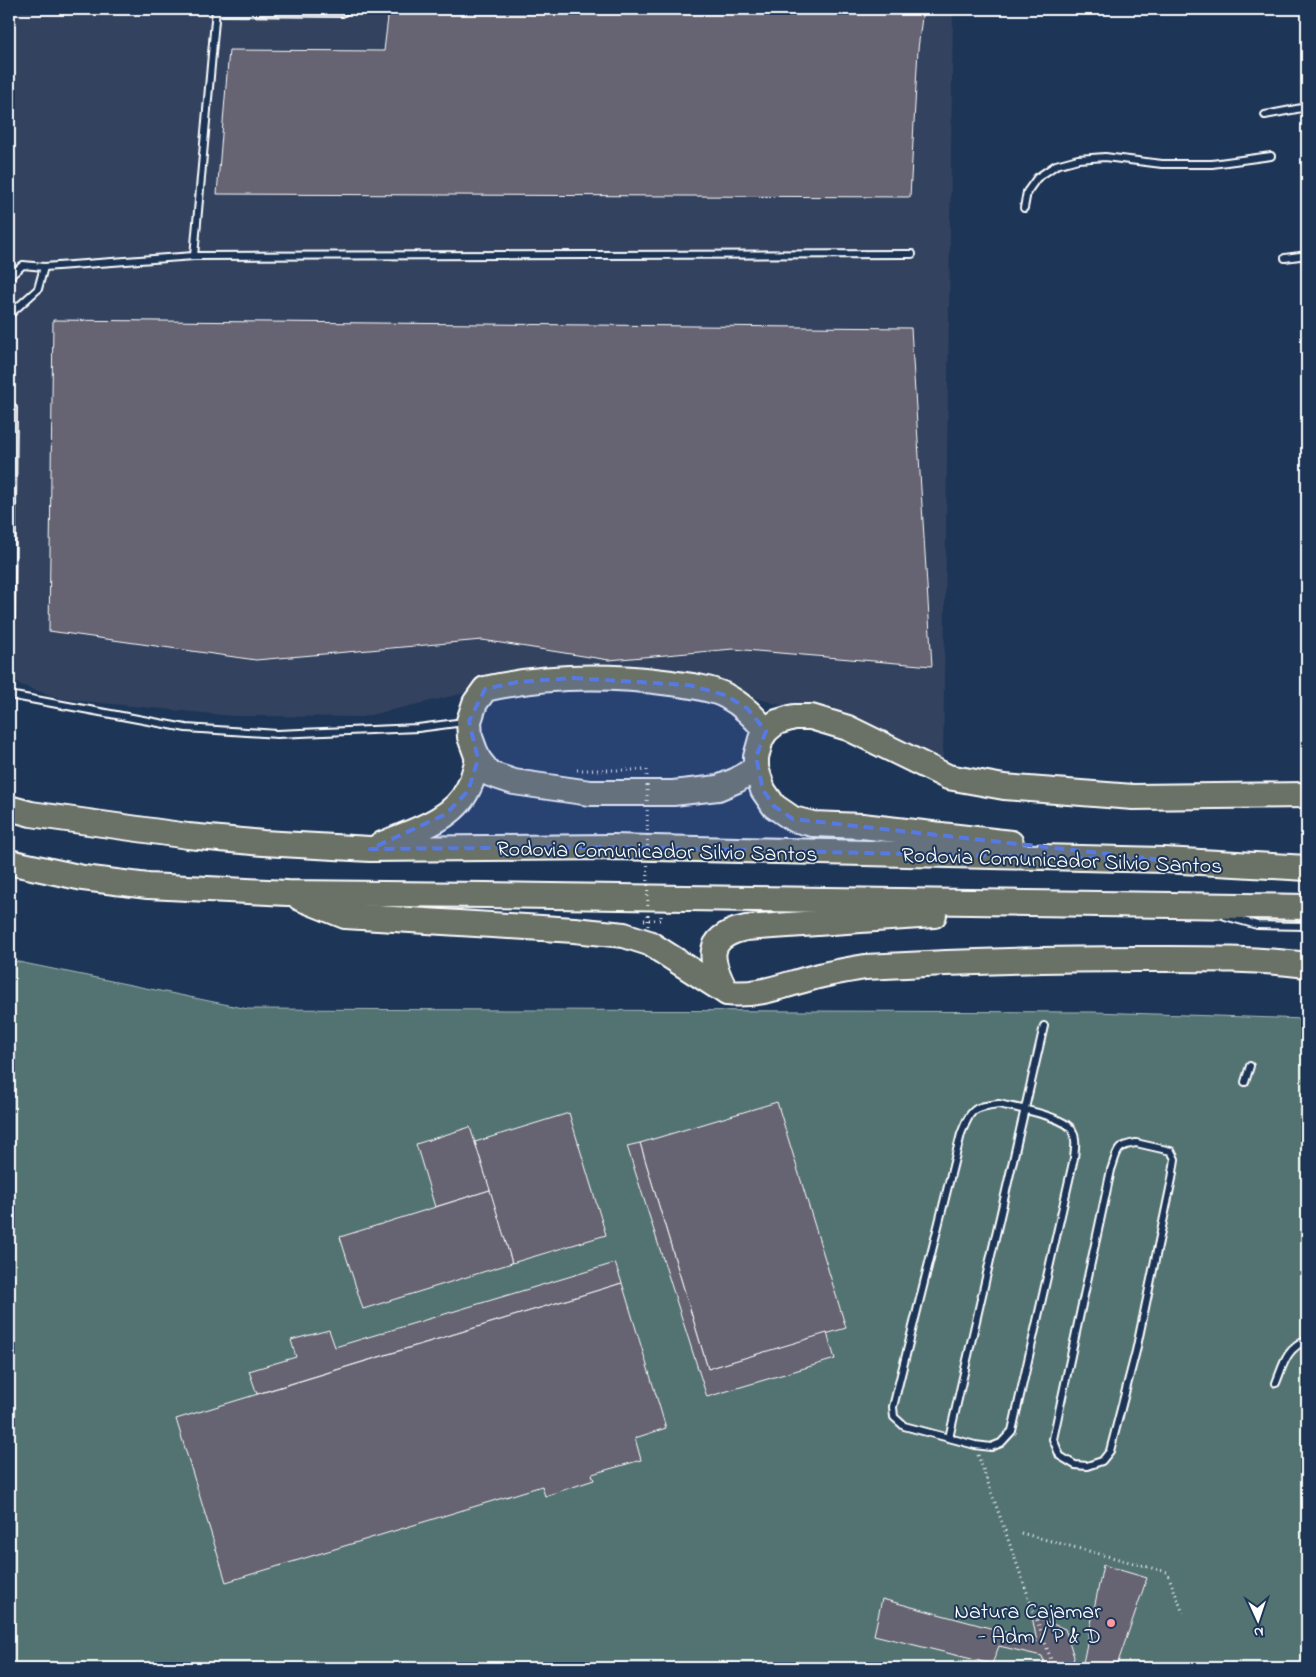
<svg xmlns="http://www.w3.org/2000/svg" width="1316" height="1677" viewBox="0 0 1316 1677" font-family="'Indie Flower',sans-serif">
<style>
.built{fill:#33435f}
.green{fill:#527372;stroke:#a8b9b8}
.building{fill:#666372;stroke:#fff}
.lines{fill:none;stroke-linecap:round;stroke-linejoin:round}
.lane-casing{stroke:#fff;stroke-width:10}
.highway-casing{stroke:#fff;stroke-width:28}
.path{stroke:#fff;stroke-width:3;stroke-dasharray:1 4;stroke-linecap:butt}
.lane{stroke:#1d3557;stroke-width:6}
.highway{stroke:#6a7166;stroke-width:24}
.path-bridge{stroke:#fff;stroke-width:3;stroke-dasharray:1 4;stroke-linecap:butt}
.marked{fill:#567ae2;fill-opacity:0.2;stroke:#567ae2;stroke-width:4;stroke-dasharray:10 6;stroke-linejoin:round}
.poi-dot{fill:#ff9aa2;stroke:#1d3557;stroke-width:2}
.labels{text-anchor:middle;stroke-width:4;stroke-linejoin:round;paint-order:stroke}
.street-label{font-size:22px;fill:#fff;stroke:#1d3557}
.poi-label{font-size:22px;fill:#fff;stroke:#1d3557;text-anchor:end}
</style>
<rect width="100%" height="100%" fill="#1d3557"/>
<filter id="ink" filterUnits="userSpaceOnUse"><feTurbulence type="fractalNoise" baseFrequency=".02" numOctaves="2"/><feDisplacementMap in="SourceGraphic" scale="10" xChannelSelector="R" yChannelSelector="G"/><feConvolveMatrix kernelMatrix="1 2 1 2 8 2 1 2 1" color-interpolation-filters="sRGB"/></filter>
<g filter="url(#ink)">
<polygon class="built" points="22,9 953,9 943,761 847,725 692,679 487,688 362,717 233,716 61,699 9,681 9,27"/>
<polygon class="green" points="9,960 248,1009 1094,1012 1307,1019 1307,1668 9,1668"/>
<g class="building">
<polygon points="389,9 923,9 918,49 910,197 217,194 229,50 384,51"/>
<polygon points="53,320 911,328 932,666 733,649 609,660 482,640 256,660 49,631"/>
<polygon points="777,1102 846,1328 708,1369 640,1143"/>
<polygon points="569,1113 606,1235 512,1263 475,1142"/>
<polygon points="470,1127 490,1190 435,1207 416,1144"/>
<polygon points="640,1143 708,1369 827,1333 835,1359 707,1397 627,1146"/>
<polygon points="490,1190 512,1263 363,1309 340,1237"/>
<polygon points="615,1263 622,1283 257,1394 249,1371 296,1357 291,1340 329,1330 335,1347"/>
<polygon points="622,1283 666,1428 635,1438 641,1460 592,1474 594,1480 545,1496 542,1486 226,1582 176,1419"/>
<polygon points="1103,1565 1147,1578 1116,1668 1082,1668"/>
<polygon points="882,1599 1005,1632 1037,1642 1032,1616 1065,1629 1074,1657 1072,1668 1046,1668 1042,1656 999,1646 992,1664 874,1635"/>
</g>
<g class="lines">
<g class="lane-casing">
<g id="lane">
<polyline points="216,12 342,13 348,9"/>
<polyline points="1265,115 1307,107"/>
<polyline points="1024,208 1027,192 1037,178 1056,165 1078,159 1105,157 1162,164 1212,164 1271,156"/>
<polyline points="194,256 216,9"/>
<polyline points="1285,258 1307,255"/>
<polyline points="44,267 194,256 912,254"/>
<polyline points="9,277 23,265 44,267 38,289 9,315"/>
<polyline points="9,403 13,408 11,618"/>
<polyline points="9,695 186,728 277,734 418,728 464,722"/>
<polyline points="1225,916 1257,925 1307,926"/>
<polyline points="1245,1082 1250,1066"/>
<path d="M999,1104C1016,1108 1064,1116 1072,1130C1077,1139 1075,1148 1074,1158L1012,1431L1001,1443L991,1447L975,1445L904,1426L894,1417L893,1407L961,1134C971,1109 972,1107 999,1104Z"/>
<path d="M1136,1143L1171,1151L1175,1159L1172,1179L1136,1351L1110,1451L1102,1461L1087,1466L1075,1465L1060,1456L1053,1439L1111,1170C1118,1151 1115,1146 1136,1143Z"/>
<path d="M1276,1383C1284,1363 1286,1349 1307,1340"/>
<polyline points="949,1438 1044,1026"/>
</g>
</g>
<g class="highway-casing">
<g id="highway">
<path d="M756,768L737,780L718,788L673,793H590L514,782L490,774L478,759L470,737L469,721L475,703L485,689C546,675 609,675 671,683C687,685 712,688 726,696C743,705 754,717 766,731"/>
<polyline points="9,808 31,814 188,836 263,843 370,849 613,847 1164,860 1307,868"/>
<polyline points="1011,843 862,826 813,824 793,819 774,806 763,790 756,768 756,757 761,739 766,731 777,722 794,717 811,717 848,728 948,777 1004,787 1133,797 1307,795"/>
<path d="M380,845C410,832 453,821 468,789C473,780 475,769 478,759"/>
<polyline points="9,862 83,878 148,886 287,893 485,895 1307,907"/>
<path d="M300,898L345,916L574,930L624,935L649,943L727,993C759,996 781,986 811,978C829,973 847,970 865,967C956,962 1046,959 1137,959C1194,959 1251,958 1307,965"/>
<path d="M727,993C710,962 702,937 746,928L934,915"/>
</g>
</g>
<g class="path">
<polyline points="577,770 647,770"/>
<polyline points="644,920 661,920 661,916"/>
<polyline points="978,1455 1054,1668"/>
<polyline points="1021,1533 1167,1572 1183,1613"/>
</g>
<use href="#lane" class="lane"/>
<use href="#highway" class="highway"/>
<polyline class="path-bridge" points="647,770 648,927"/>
</g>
</g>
<path class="marked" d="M573,678L689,685L725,695L747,708L766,731L756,757L763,790L774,806L793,819L1164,860L613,847L370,849L446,814L468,791L478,759L469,721L485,689L517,682Z"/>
<circle class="poi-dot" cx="1111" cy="1623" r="5"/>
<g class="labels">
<g class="street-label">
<text transform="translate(657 850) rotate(1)" y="8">Rodovia Comunicador Silvio Santos</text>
<text transform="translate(1062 859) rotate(2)" y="8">Rodovia Comunicador Silvio Santos</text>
</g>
<g class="poi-label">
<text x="1101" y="1618">Natura Cajamar<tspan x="1101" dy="25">- Adm / P &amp; D</tspan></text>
</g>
</g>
<rect width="1316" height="1677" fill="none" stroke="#1d3557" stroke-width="30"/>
<rect x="15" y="15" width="1286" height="1647" fill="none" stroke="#fff" stroke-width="2" filter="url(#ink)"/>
<g transform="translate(1258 1620) rotate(177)" stroke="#1d3557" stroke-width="4" paint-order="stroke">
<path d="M0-4L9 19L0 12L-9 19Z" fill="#ffffff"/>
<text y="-8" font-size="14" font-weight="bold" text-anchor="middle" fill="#ffffff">N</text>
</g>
</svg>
